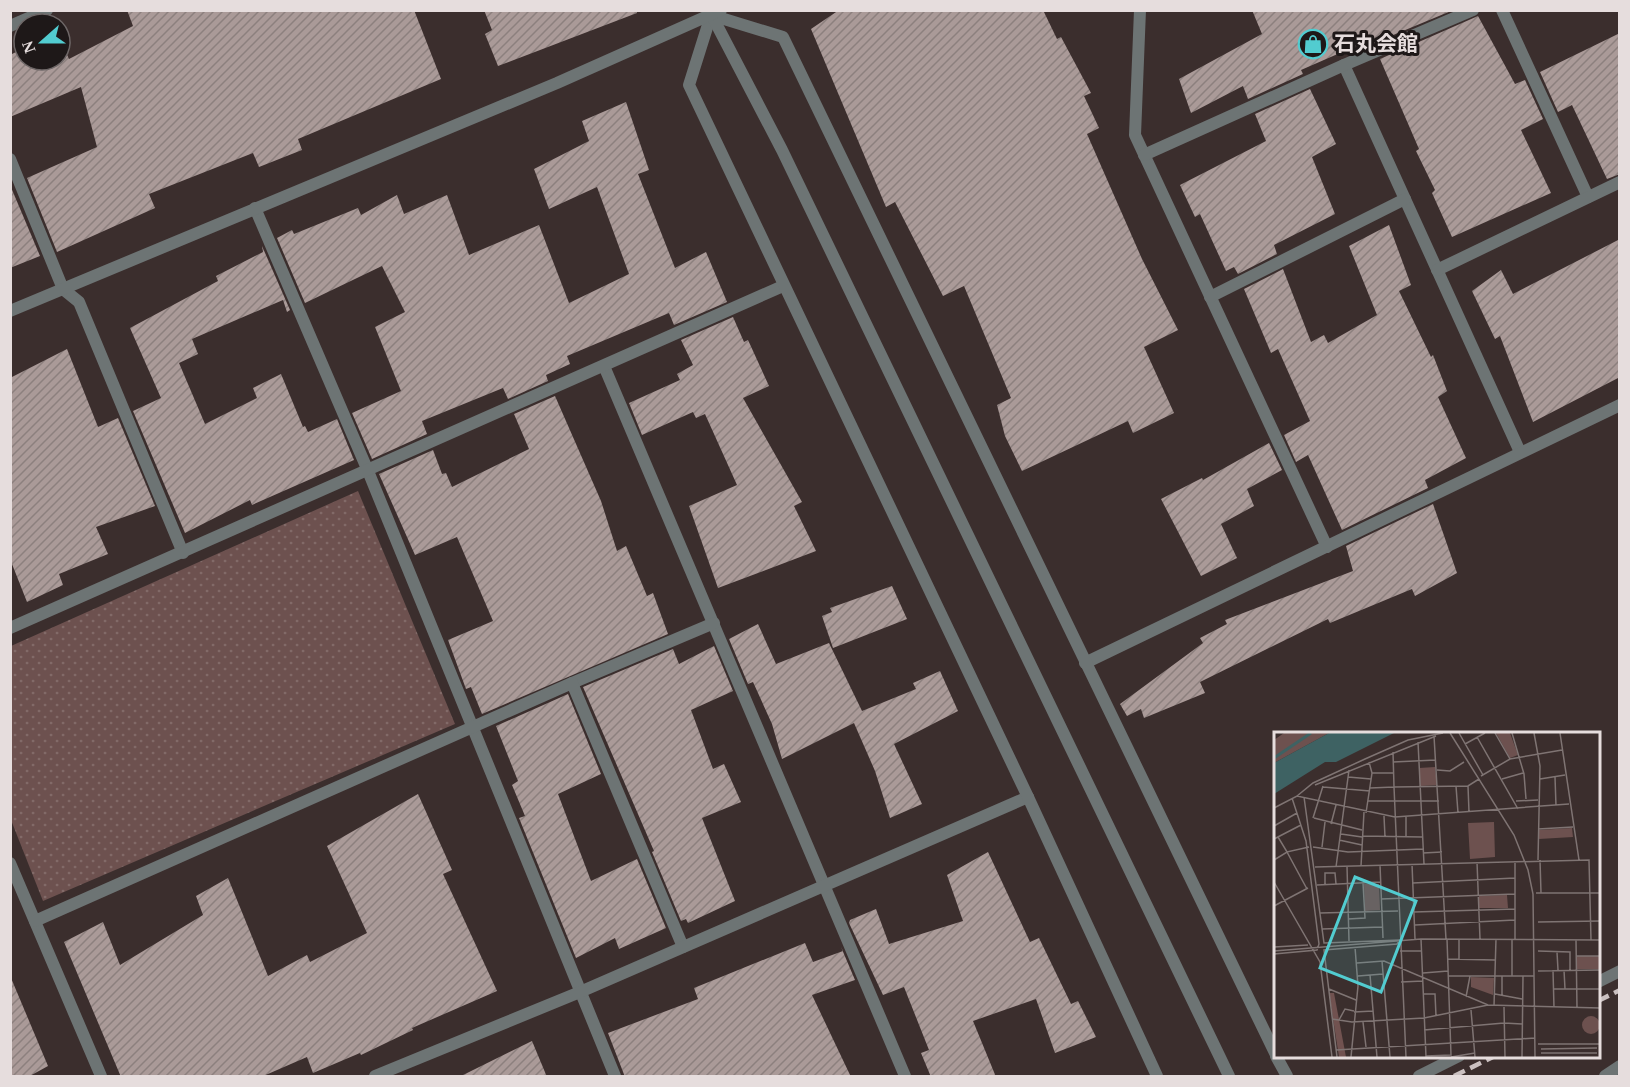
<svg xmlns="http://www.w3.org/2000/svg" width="1630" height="1087" viewBox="0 0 1630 1087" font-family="'Times New Roman','Noto Sans JP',serif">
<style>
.park{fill:url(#park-dots)}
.building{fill:url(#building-hatch)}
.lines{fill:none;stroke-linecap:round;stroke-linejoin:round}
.minor{stroke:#6d7474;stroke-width:12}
.tertiary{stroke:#6d7474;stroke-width:12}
.rail{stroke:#cbc1c1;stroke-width:4.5;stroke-dasharray:12 6;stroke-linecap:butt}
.labels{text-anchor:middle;stroke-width:6;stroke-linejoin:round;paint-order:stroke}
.poi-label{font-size:21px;font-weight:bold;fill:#e6dddd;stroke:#1e1818;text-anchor:start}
.inset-river{fill:none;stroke:#3e6263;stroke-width:3}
.inset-road{fill:none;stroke:#7f7473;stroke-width:1.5}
.view{fill:#52ccd0;fill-opacity:0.15;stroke:#52ccd0;stroke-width:3}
.inset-edge{fill:none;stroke:#e6dddd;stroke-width:3}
</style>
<defs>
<pattern id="park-dots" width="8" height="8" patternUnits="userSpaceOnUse" patternTransform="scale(1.5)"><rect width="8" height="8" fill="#6d514f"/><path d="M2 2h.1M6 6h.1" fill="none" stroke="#826a68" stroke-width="1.8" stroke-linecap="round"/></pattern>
<pattern id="building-hatch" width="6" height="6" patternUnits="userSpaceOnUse" patternTransform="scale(1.5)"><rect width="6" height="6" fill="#aa9a98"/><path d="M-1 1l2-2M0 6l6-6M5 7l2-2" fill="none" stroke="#8c807e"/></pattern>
</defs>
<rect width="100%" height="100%" fill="#3b2e2d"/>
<polygon class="park" points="358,491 455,724 43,901 11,820 11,646"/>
<g class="building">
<polygon points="127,10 414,10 441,79 298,139 302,150 259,167 253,153 149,194 155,208 57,252 27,178 97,147 81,87 10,117 10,55 24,48 24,60 60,60 60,40 69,59 133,26"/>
<polygon points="484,10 636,10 637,13 498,66 485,34 492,30"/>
<polygon points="839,10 1043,10 1057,39 1061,37 1091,93 1084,96 1099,128 1087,134 1142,259 1178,330 1144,347 1174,413 1133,433 1128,421 1022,471 1005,436 997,405 1011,398 964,286 943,296 895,202 886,207 811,29"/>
<polygon points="1252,10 1439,11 1451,11 1374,43 1372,39 1301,70 1303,74 1248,99 1243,86 1191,113 1179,79 1262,34"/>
<polygon points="1478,16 1515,84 1525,80 1543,119 1521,130 1551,193 1452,237 1432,193 1435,190 1416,151 1419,149 1380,59"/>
<polygon points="1620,33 1620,174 1607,179 1572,105 1558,112 1540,72"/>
<polygon points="1310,89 1336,144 1312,157 1335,214 1274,245 1277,254 1238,274 1234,267 1226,271 1200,214 1195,217 1180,185 1266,141 1255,114"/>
<polygon points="626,102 649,170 638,174 675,268 706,252 727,302 674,325 669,313 567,356 570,364 546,375 548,381 508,399 503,388 422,421 427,434 372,459 352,413 401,391 375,327 405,312 382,266 305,303 277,238 292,230 294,234 358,208 361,215 397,195 404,214 447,195 469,255 539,225 569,303 629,274 597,187 549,209 534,169 589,141 582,121"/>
<polygon points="10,185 40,256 10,268"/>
<polygon points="1389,225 1411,285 1399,291 1431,357 1433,355 1447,391 1438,397 1466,458 1425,480 1428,488 1342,530 1308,455 1296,462 1284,435 1310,421 1278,349 1271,353 1244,289 1283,269 1311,342 1324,335 1328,343 1377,315 1349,246"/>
<polygon points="1620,239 1620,377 1533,422 1500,336 1495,339 1472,291 1501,270 1513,294"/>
<polygon points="262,246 290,310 287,312 283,300 192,339 198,354 179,363 205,424 257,398 253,388 281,374 303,427 305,426 308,432 337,419 354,460 252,505 250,500 185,533 133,411 161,398 130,328 218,281 216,276 263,252"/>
<polygon points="733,317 744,342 748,340 769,386 743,398 802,502 794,506 816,551 718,588 689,506 737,485 705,414 696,418 693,412 642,435 629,403 680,380 677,374 693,365 681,340"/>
<polygon points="67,349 98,427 118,418 155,506 96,527 108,554 59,574 63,585 27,602 10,559 10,378"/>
<polygon points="555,396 601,501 617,551 626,546 647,596 653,593 668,634 482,714 471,687 466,689 448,640 493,621 457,537 415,555 379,474 433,450 442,474 446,473 452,487 529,449 514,414"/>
<polygon points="1269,443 1282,470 1247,489 1254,506 1221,524 1237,558 1201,576 1161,499 1202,478 1203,480"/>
<polygon points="1433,504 1457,573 1415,596 1412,589 1330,623 1328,619 1200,682 1205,693 1144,718 1141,709 1127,716 1120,704 1203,643 1200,638 1227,624 1225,620 1353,571 1346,546"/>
<polygon points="892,586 907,619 833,648 822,616 832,612 830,608"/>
<polygon points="758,624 776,664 829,643 862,711 916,689 913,683 940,671 958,711 894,744 922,804 890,818 875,771 854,723 782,759 772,724 753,682 748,684 729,639"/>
<polygon points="714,646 733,691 691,710 713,769 724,764 741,802 702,818 735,901 688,923 686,919 681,921 652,852 654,851 583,687 673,649 679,664"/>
<polygon points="568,694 601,774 558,794 591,881 637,859 666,928 619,949 615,938 576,958 519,818 525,816 512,785 518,781 496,726"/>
<polygon points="418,794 452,870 443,874 497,991 412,1028 413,1030 361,1055 360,1053 313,1073 307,1057 261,1077 121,1077 64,942 103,922 120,965 203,915 196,896 228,878 268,976 307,955 310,962 367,933 327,846"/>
<polygon points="988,852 1030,942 1039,938 1071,1004 1078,1001 1096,1037 1055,1053 1036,999 973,1021 996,1077 931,1077 921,1053 929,1050 904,987 883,995 849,923 850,920 876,909 889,944 963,921 947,875"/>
<polygon points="805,943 813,962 843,951 841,947 855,980 812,995 851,1077 625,1077 608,1033 698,999 694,988"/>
<polygon points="11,978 48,1066 28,1077 10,1077"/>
<polygon points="532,1041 547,1077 459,1077"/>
</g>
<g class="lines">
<g class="minor">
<polyline points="1140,10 1135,135 1327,547"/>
<polyline points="1502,10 1588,197"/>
<polyline points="10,26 47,10"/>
<polyline points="1344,65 1520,452"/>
<polyline points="1144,155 1344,65 1473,10"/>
<polyline points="10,159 63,289 79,302 183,553"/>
<polyline points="255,208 368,471 615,1076"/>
<polyline points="1437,270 1620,182"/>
<polyline points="1210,297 1405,199"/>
<polyline points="604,366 905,1076"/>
<polyline points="10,628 783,286"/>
<polyline points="1085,663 1620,405"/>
<polyline points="572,683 714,623"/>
<polyline points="10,863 101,1076"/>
<polyline points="35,921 572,683 683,947"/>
<polyline points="1598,982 1620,971"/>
<polyline points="1276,1056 1287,1076"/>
<polyline points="375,1076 580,992 1028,797"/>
<polyline points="1157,1076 1028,797 689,85 711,15 783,37 1276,1055"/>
<polyline points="1419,1076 1459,1056"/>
<polyline points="1605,1076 1620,1066"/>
</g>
<g class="tertiary">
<polyline points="709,10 782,150 1229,1076"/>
<polyline points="10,311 557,83 721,10"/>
</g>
<g class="rail">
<polyline points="1598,1001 1620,990"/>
<polyline points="1454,1076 1495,1056"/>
</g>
</g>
<defs>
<g id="shop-ring" transform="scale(1.5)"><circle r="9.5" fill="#1e1818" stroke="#52ccd0" stroke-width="1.5"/><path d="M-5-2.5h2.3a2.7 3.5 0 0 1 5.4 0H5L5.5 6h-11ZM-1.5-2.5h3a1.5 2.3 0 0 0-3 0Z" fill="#52ccd0"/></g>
</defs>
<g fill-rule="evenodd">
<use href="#shop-ring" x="1313" y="44"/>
</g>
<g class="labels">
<g class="poi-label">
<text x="1334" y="51">石丸会館</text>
</g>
</g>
<g transform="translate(1274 732)">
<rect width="326" height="326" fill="#3b2e2d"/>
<path d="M10,1H55L0,31V8ZM220,90L221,125L196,127L194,91Z" fill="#6d514f"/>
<path d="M55,261H60L72,325H65Z" fill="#715250"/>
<path d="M222,1H236L244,23L236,26ZM161,35L163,53L146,54L145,36ZM298,96L299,105L265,107V98ZM90,152H105L106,178L91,179ZM233,163L234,176H205V164ZM303,224H325V237H303ZM197,245L220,246L219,263L197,255ZM308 293a9 9 0 1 1 18 0a9 9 0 1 1-18 0Z" fill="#6d514f"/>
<path d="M55,1H120L62,30H51L0,62V31Z" fill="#3e6263"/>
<path class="inset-river" d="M0,26L37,1"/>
<path class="inset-road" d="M176,1L240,103L254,138L259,162L261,325M185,1L209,43M221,1L236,27M238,1L250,42L252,67M260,1L266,34L264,128M286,1L305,128M160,4L172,207M203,5L244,77M144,10L150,132M191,12L211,1M119,20L120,55L194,54L205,47M119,30L162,28M163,38L176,39L190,30M98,41H120M207,44L236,27L288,18M74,45L97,47M281,45L282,74M228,47L249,41M266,47L291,43M41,53L162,4M182,54L184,81M194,54L195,80M49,55L96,59M96,56L120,55L132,325M23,64L39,51L91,27L134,8L169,1M30,65L50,211L126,208M94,69H165M242,69L264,68M0,76L23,64L121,85L295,72M92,81L98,41L95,30M110,84L111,105M132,84V105M39,86L49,54M40,86L88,98M57,92L62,73M0,94L23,81M264,97L299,95M67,102L88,105M88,104L148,105M4,105L13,120L35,115M0,107L27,93M65,108L88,113M39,115L74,120L149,117M48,115L51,90M149,121L168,120M0,128L13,120L33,157M266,128L267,161M241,129V208M203,130L206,207M138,132L141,207M106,133L109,206M73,134L75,209M87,134L90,80M41,135L315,128L317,208M62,135L75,38M0,150L46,230L58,325M139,151L241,146M51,152V141H61L62,152M43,153L106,150M262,161H326M107,167L241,162M0,174L34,156M140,180L241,177M46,181L124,179M74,187L91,186L89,151M264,190L326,189M141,193L241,188M48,197L108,195M147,207L152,325M302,208L303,276M0,215L34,213M0,219L147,207L326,208M126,219H148M264,219L296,220V238M283,220L284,238M0,222L43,218L45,212L32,109L18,66M303,224H326M173,227L221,228M185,227V207M108,229L116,325M83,231L110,229L214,273L326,276M279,238L280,276M290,238L291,257M264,239L326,238M149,241L174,239M96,243L103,325M84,244L109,242M174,244H260M238,244V208M127,250L149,249M55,257L82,268M280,257H326M149,262H161L162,284M221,262L248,267M228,263V244M192,265L196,244M220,274L222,207M230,275L231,325M197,278L201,325M80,280L99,279M58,287L78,290L150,286L214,273M65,288L71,277L80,279M89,290L92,315M230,291L248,292M150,298L230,291M264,312H326M267,317L323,316M62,318L261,306M267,321H323M152,324L177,323L173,207M63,325L50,218L123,212L126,208M77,325L84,254L81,215M177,325L201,321M248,325L249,244"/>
<path class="view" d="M81,145L142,169L107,260L46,236Z"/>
<rect width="326" height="326" class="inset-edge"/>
</g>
<rect width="1630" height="1087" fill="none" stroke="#e6dddd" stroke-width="24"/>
<g transform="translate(42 42) rotate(249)"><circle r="28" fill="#1e1818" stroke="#6e6767" stroke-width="1.5"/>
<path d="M0-4.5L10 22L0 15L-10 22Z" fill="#52ccd0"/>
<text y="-9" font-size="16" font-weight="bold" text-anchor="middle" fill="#e6dddd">N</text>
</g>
</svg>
